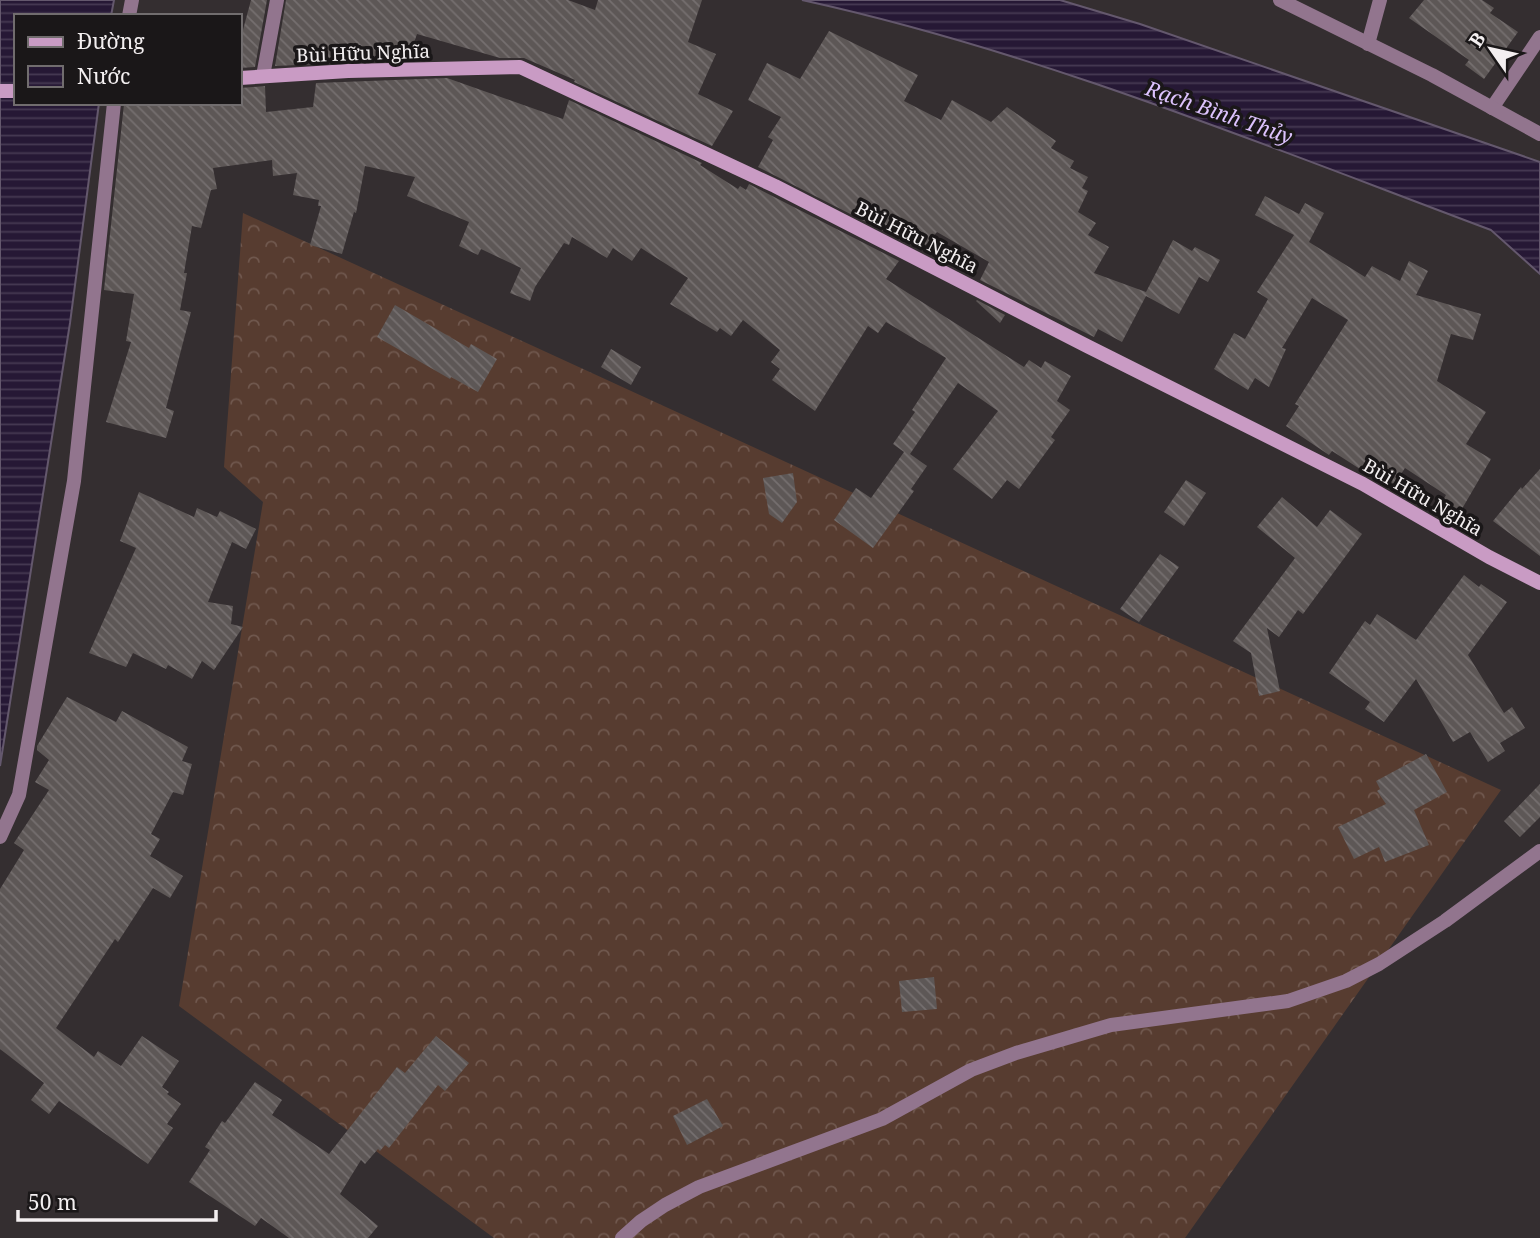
<svg xmlns="http://www.w3.org/2000/svg" width="1540" height="1238" viewBox="0 0 1540 1238" font-family="'Noto Serif',serif">
<style>
.forest{fill:url(#forest-crowns)}
.water{fill:url(#water-rules);stroke:#64586d;stroke-width:2}
.building{fill:url(#building-back-hatch)}
.lines{fill:none;stroke-linecap:round;stroke-linejoin:round}
.service{stroke:#92758e;stroke-width:14}
.minor{stroke:#92758e;stroke-width:14}
.tertiary{stroke:#92758e;stroke-width:14}
.secondary{stroke:#c99bc4;stroke-width:14}
.labels{text-anchor:middle;stroke-width:7;stroke-linejoin:round;paint-order:stroke}
.street-label{font-size:19px;fill:#f3eff0;stroke:#1a1718}
.water-label{font-size:21px;font-style:italic;fill:#dcc2fd;stroke:#1a1718}
</style>
<defs>
<pattern id="forest-crowns" width="20" height="18" patternUnits="userSpaceOnUse" patternTransform="scale(1.75)"><rect width="20" height="18" fill="#573c30"/><path d="M2 6a3 3 0 1 1 6 0M12 15a3 3 0 1 1 6 0" fill="none" stroke="#70584e"/></pattern>
<pattern id="water-rules" width="6" height="5" patternUnits="userSpaceOnUse" patternTransform="scale(1.75)"><rect width="6" height="5" fill="#261835"/><path d="M0 2.5h6" fill="none" stroke="#463a53"/></pattern>
<pattern id="building-back-hatch" width="6" height="6" patternUnits="userSpaceOnUse" patternTransform="scale(1.75)"><rect width="6" height="6" fill="#5d5756"/><path d="M-1 5l2 2M0 0l6 6M5-1l2 2" fill="none" stroke="#756f6f"/></pattern>
</defs>
<rect width="100%" height="100%" fill="#342e30"/>
<polygon class="forest" points="243,213 1501,790 1185,1238 494,1238 179,1006 263,502 224,467"/>
<g class="water">
<polygon points="0,0 114,0 111,16 16,16 16,103 99,103 70,323 0,766"/>
<path d="M802,0H1060L1140,24L1540,162V274L1491,230C1264,145 1039,52 802,0Z"/>
</g>
<g class="building">
<polygon points="251,0 267,0 255,67 240,68 240,41"/>
<polygon points="286,0 568,0 595,10 598,0 702,0 688,42 716,54 698,94 733,111 712,146 574,82 575,80 524,58 500,58 417,34 408,60 275,66"/>
<polygon points="1424,0 1482,0 1494,8 1490,13 1518,32 1484,79 1465,65 1469,60 1409,18"/>
<polygon points="829,31 918,75 904,101 941,120 952,100 991,122 1007,107 1056,141 1051,148 1074,161 1070,168 1088,177 1082,188 1088,191 1078,212 1096,223 1088,235 1109,247 1094,273 1146,292 1173,240 1192,251 1195,247 1220,260 1208,282 1199,277 1179,314 1146,296 1122,342 1098,329 1094,337 980,280 989,262 937,232 921,250 758,167 773,140 768,137 781,117 748,100 767,63 800,79"/>
<polygon points="447,78 563,119 569,100 702,163 700,165 738,189 740,186 746,190 749,184 899,261 886,279 1024,367 1029,360 1041,368 1045,361 1071,376 1057,401 1070,410 1051,437 1055,440 1019,489 1007,480 992,499 953,469 998,411 958,383 910,454 927,466 911,489 914,491 873,548 834,520 856,488 871,498 904,452 893,444 915,412 912,410 946,358 886,322 878,333 868,326 815,411 772,380 780,369 771,362 780,350 743,320 731,336 720,328 717,332 670,304 688,278 641,248 632,261 613,248 607,258 572,237 569,245 564,243 535,287 530,301 510,293 521,268 481,249 478,255 459,246 469,222 407,196 415,177 365,166 356,213 354,212 342,254 310,245 321,206 318,206 319,200 293,195 297,173 273,176 272,160 213,168 217,189 211,190 201,228 192,226 184,273 187,273 180,310 191,312 166,408 174,411 166,438 106,422 131,342 126,341 134,294 104,290 124,104 240,103 240,88 265,86 266,112 313,107 316,83"/>
<polygon points="1265,196 1299,214 1305,203 1324,213 1309,242 1365,277 1372,266 1400,281 1409,261 1428,271 1416,295 1481,314 1473,340 1451,334 1437,381 1486,412 1466,444 1491,459 1459,514 1442,502 1446,495 1405,468 1391,489 1332,451 1329,455 1286,426 1299,406 1295,404 1348,320 1312,298 1282,348 1286,349 1269,387 1255,378 1248,390 1214,369 1234,333 1245,339 1268,299 1257,292 1294,235 1255,215"/>
<polygon points="977,300 1005,315 1000,323 976,301"/>
<polygon points="395,305 469,348 471,344 497,359 478,392 451,377 450,379 377,337"/>
<polygon points="611,349 641,367 631,385 601,367"/>
<polygon points="1540,469 1540,556 1493,521 1521,487 1522,489"/>
<polygon points="793,473 797,502 782,523 769,514 763,478"/>
<polygon points="1186,480 1206,493 1184,526 1164,512"/>
<polygon points="139,492 194,517 197,508 217,517 220,511 256,529 246,549 232,542 208,602 233,606 231,624 243,627 214,670 202,661 192,679 168,665 166,669 133,653 126,667 89,653 136,548 120,541"/>
<polygon points="1282,497 1317,527 1330,510 1362,534 1303,614 1298,610 1279,637 1267,628 1280,691 1259,696 1251,653 1233,641 1295,558 1257,527"/>
<polygon points="1160,554 1179,567 1139,622 1120,609"/>
<polygon points="1464,575 1479,587 1481,584 1507,602 1468,655 1504,713 1512,707 1525,728 1500,743 1505,751 1488,762 1470,732 1453,742 1416,679 1384,722 1365,709 1370,702 1329,673 1365,621 1370,625 1377,614 1416,640"/>
<polygon points="67,697 116,722 122,711 188,747 182,761 192,764 183,795 173,792 151,834 160,839 150,856 183,876 170,898 153,888 118,942 115,939 56,1028 94,1057 98,1051 121,1066 142,1036 179,1061 162,1087 169,1092 167,1094 181,1104 167,1124 173,1128 148,1164 59,1101 49,1114 31,1100 44,1083 0,1049 0,889 24,850 14,843 49,790 35,782 49,760 37,750 37,746"/>
<polygon points="1426,754 1447,792 1414,810 1429,845 1385,862 1379,847 1354,859 1338,827 1386,804 1377,791 1380,789 1376,781"/>
<polygon points="1540,784 1540,817 1520,837 1504,821"/>
<polygon points="934,977 937,1009 902,1012 899,981"/>
<polygon points="436,1036 469,1063 445,1091 438,1085 389,1148 385,1145 380,1151 378,1149 365,1164 361,1160 340,1194 378,1226 368,1238 289,1238 261,1218 255,1226 189,1182 210,1150 205,1147 222,1121 225,1123 255,1082 282,1100 272,1115 329,1154 397,1067 405,1073"/>
<polygon points="707,1099 723,1126 687,1145 673,1116"/>
</g>
<g class="lines">
<polyline class="service" points="129,16 132,0"/>
<g class="minor">
<polyline points="1368,44 1380,0"/>
<polyline points="263,76 277,0"/>
<polyline points="1492,108 1540,37"/>
<polyline points="0,837 19,795 74,481 114,103"/>
<polyline points="622,1238 641,1221 665,1205 699,1187 882,1119 971,1070 1016,1053 1111,1025 1288,1001 1346,981 1379,964 1445,921 1540,851"/>
</g>
<polyline class="tertiary" points="1280,0 1432,75 1540,134"/>
<g class="secondary">
<polyline points="240,78 348,71 520,67 775,186 1087,346 1363,484 1489,557 1540,583"/>
<polyline points="0,91 16,91"/>
</g>
</g>
<g class="labels">
<g class="street-label">
<text transform="translate(363 53) rotate(-2)" y="7">Bùi Hữu Nghĩa</text>
<text transform="translate(917 237) rotate(27)" y="7">Bùi Hữu Nghĩa</text>
<text transform="translate(1423 497) rotate(30)" y="7">Bùi Hữu Nghĩa</text>
</g>
<g class="water-label">
<text transform="translate(1219 113) rotate(19)" y="7">Rạch Bình Thủy</text>
</g>
</g>
<rect x="14" y="14" width="228" height="91" fill="#1a1718" stroke="#716d6e" stroke-width="2"/>
<rect x="28" y="37" width="35" height="10" fill="#c99bc4" stroke="#716d6e" stroke-width="2"/>
<text x="77" y="49" font-size="21" fill="#f3eff0">Đường</text>
<rect x="28" y="66" width="35" height="21" fill="url(#water-rules)" stroke="#716d6e" stroke-width="2"/>
<text x="77" y="84" font-size="21" fill="#f3eff0">Nước</text>
<g transform="translate(1491 49) rotate(304)" stroke="#1a1718" stroke-width="5" paint-order="stroke">
<path d="M0-5L12 26L0 18L-12 26Z" fill="#f3eff0"/>
<text y="-10" font-size="19" font-weight="bold" text-anchor="middle" fill="#f3eff0">B</text>
</g>
<path d="M18 1210v10h198v-10" fill="none" stroke="#f3eff0" stroke-width="3.5"/>
<text x="28" y="1210" font-size="21" fill="#f3eff0" stroke="#1a1718" stroke-width="5" paint-order="stroke">50 m</text>
</svg>
